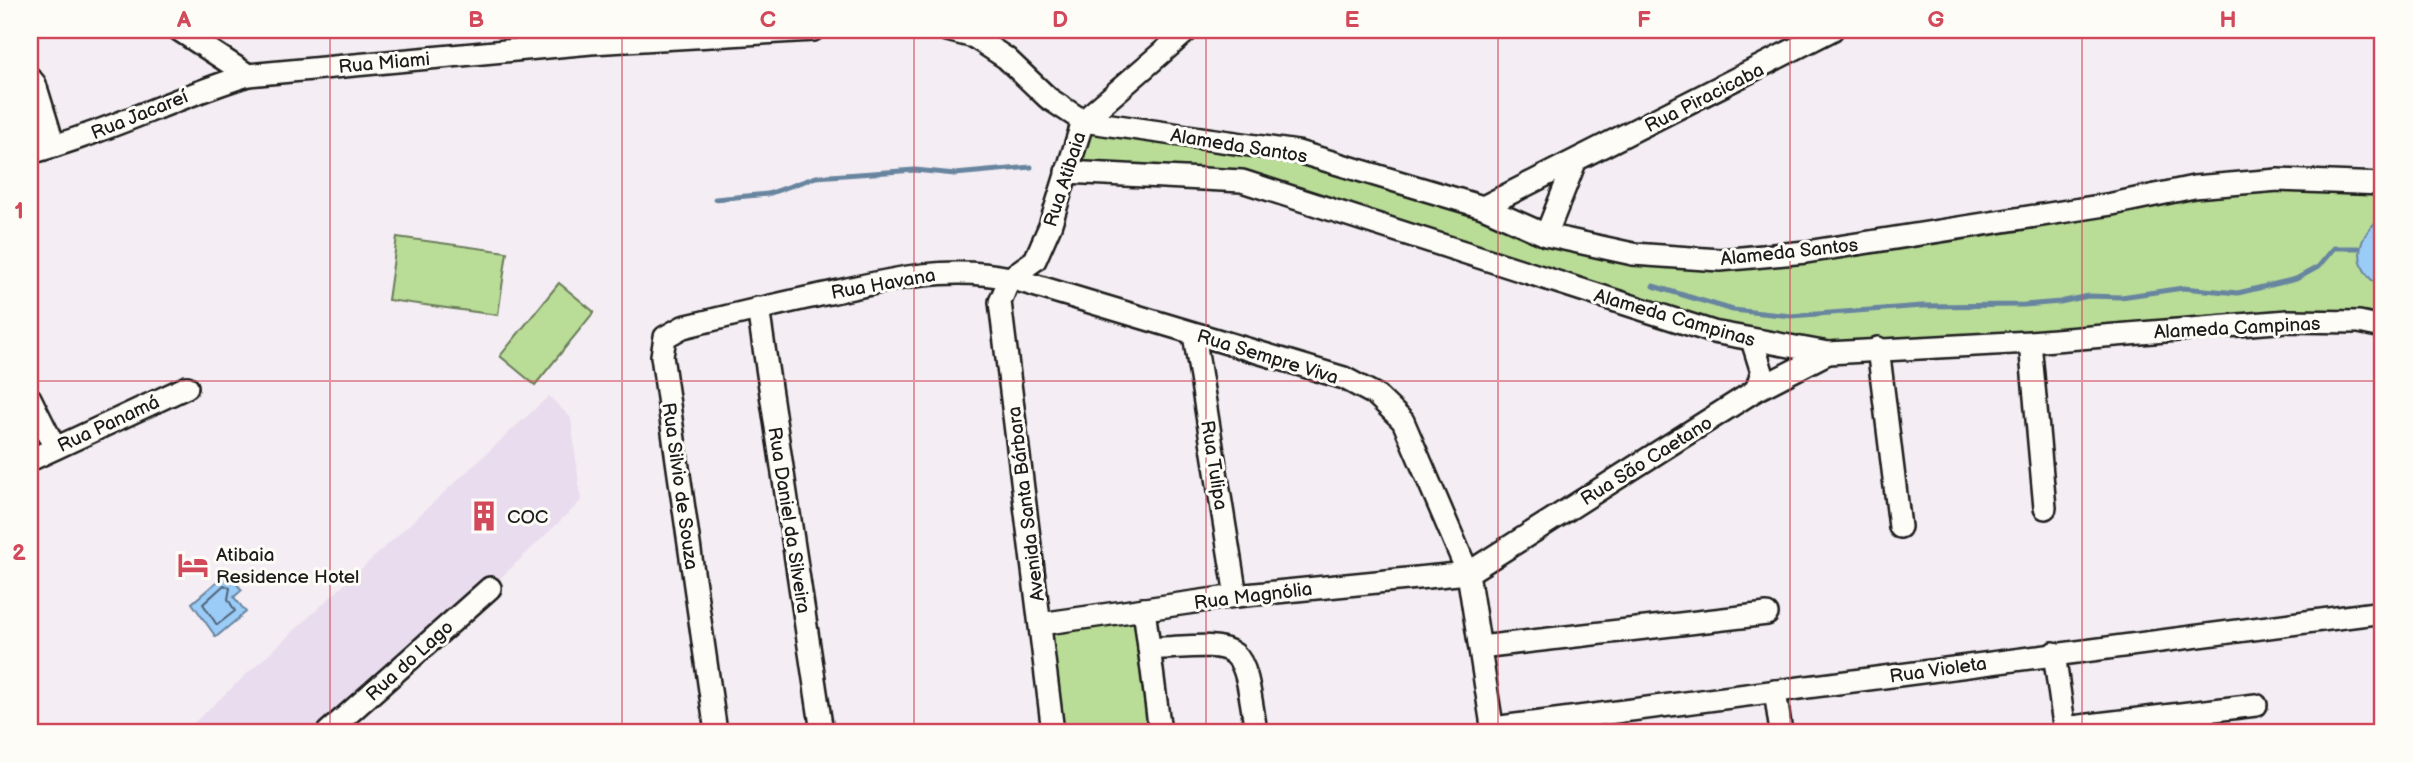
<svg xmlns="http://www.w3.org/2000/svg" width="2413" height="762" viewBox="0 0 2413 762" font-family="'Balsamiq Sans',sans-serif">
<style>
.built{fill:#e9dcee}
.green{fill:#b9dc97;stroke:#6a7c5a;stroke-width:2}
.water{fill:#9bcbf7;stroke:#68859f;stroke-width:2}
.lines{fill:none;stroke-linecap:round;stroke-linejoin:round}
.shore{stroke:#4f6274;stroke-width:2}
.stream{stroke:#68859f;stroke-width:5}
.street-casing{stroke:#1c1c1c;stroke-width:26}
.street{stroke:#fdfcf7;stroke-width:21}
.grid{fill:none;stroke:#d1495b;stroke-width:2;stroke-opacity:0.55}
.labels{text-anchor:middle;stroke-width:6;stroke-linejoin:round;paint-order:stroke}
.street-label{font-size:19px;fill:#1c1c1c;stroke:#fdfcf7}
.poi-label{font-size:19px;fill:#1c1c1c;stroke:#fdfcf7;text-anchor:start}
.neatline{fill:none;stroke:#d1495b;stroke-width:2.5}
.grid-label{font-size:23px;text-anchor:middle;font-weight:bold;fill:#d1495b}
</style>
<rect width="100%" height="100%" fill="#f4edf3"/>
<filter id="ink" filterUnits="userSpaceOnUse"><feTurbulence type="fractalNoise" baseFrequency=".0143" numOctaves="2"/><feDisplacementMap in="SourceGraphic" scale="14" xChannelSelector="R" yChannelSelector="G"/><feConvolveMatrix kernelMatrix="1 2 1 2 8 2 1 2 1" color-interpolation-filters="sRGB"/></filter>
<g filter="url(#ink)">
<polygon class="built" points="549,396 571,418 581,501 490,588 328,732 184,732"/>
<g class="green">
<polygon points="1083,121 1298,152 1546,235 1720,260 2194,187 2383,184 2383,327 1878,348 1752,340 1285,194 1066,172"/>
<polygon points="397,237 507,252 498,315 388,300"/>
<polygon points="559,283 594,312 535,385 500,356"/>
<polygon points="1144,609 1160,732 1053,732 1040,624"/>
</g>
<g class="water">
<path d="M2383,216V289C2351,268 2354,238 2383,216Z"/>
<polygon points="227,573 242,590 234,597 246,612 216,637 192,603"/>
</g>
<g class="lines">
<polygon class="shore" points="224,585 230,588 228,599 235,611 217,625 203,604"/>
<g class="stream">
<polyline points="715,199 768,194 816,177 915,170 955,174 1031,167"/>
<polyline points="1653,286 1733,310 1791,316 1922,306 2024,305 2060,302 2088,296 2121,297 2183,288 2238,293 2296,279 2318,267 2334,248 2358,248"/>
</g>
<g class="street-casing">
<g id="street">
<polyline points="179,30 248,75 591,43 813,30"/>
<polyline points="947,30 974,37 1006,58 1048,98 1083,121 1298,152 1483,207 1546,235 1633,254 1720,260 1806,252 2112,204 2194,187 2278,180 2383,184"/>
<polyline points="30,78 35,84 54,146"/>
<path d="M30,153C105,133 174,98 248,75"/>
<polyline points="1066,172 1242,181 1713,332 1828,353 2030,342 2288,321 2359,322 2383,327"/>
<polyline points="1483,207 1832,30"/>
<polyline points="1546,235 1575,162"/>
<polyline points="1010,278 1000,302 1053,732"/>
<polyline points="1010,278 1035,260 1050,226 1083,121 1188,30"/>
<polyline points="758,308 822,732"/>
<polyline points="1194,334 1236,596"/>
<polyline points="1752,340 1762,372 1756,390"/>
<polyline points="2030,342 2045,508"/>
<polyline points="1878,348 1900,527"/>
<polyline points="30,398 55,448"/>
<polyline points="30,460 187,387"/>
<polyline points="1144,609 1160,732"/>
<polyline points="1040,624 1236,596 1468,573 1756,390 1828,353"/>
<polyline points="1480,647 1767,614"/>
<path d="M1149,649C1245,643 1242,638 1256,732"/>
<polyline points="2054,653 2065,732"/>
<polyline points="1775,691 1781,732"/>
<polyline points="1493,728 2383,612"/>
<polyline points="2064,728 2256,705"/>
<polyline points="328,732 490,588"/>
<path d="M716,732L662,356L665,337L683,327C732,315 781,303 830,293C891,279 948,265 1010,278L1344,378L1376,395L1403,421L1468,573L1493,732"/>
</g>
</g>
<use href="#street" class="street"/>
</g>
</g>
<path class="grid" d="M330,30V732M622,30V732M914,30V732M1206,30V732M1498,30V732M1790,30V732M2082,30V732M30,381H2383"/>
<defs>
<g id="building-bare" transform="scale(2.415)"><path d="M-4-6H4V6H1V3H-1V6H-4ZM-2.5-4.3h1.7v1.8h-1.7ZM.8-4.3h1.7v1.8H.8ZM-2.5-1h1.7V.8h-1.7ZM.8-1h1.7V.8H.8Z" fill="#d1495b" stroke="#fdfcf7" stroke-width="2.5" paint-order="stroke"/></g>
<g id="hotel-bare" transform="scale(2.415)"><path d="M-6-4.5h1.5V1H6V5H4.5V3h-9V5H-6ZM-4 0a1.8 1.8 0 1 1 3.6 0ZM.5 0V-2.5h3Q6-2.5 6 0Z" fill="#d1495b" stroke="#fdfcf7" stroke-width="2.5" paint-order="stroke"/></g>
</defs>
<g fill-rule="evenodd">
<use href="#building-bare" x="484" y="516"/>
<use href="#hotel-bare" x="193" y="565"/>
</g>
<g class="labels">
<g class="street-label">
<text transform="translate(384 62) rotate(-5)" y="7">Rua Miami</text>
<text transform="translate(1704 97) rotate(-27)" y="7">Rua Piracicaba</text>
<text transform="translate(139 114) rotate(-22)" y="7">Rua Jacareí</text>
<text transform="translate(1239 145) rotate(9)" y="7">Alameda Santos</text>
<text transform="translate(1064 179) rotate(-72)" y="7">Rua Atibaia</text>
<text transform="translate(1789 251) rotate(-6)" y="7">Alameda Santos</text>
<text transform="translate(883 283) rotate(-10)" y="7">Rua Havana</text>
<text transform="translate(1675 317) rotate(16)" y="7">Alameda Campinas</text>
<text transform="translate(2237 327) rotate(-3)" y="7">Alameda Campinas</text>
<text transform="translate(1268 356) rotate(17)" y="7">Rua Sempre Viva</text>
<text transform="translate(108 423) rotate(-25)" y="7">Rua Panamá</text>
<text transform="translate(1646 460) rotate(-32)" y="7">Rua São Caetano</text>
<text transform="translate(1215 465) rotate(81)" y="7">Rua Tulipa</text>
<text transform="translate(681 486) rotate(82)" y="7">Rua Silvio de Souza</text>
<text transform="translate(1025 504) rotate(-97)" y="7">Avenida Santa Bárbara</text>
<text transform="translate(790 520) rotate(81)" y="7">Rua Daniel da Silveira</text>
<text transform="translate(1253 595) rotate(-7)" y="7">Rua Magnólia</text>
<text transform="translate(409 660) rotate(-42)" y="7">Rua do Lago</text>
<text transform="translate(1938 669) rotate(-8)" y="7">Rua Violeta</text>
</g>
<g class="poi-label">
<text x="507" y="523">COC</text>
<text x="216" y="561">Atibaia<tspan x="216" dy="22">Residence Hotel</tspan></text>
</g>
</g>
<rect width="2413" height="762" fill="none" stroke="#fdfcf7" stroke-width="77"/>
<rect x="38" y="38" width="2336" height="686" class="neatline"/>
<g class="grid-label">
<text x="184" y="27">A</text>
<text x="476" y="27">B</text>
<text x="768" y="27">C</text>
<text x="1060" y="27">D</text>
<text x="1352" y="27">E</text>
<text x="1644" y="27">F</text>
<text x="1936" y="27">G</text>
<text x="2228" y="27">H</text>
<text x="19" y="218">1</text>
<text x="19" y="560">2</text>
</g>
</svg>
